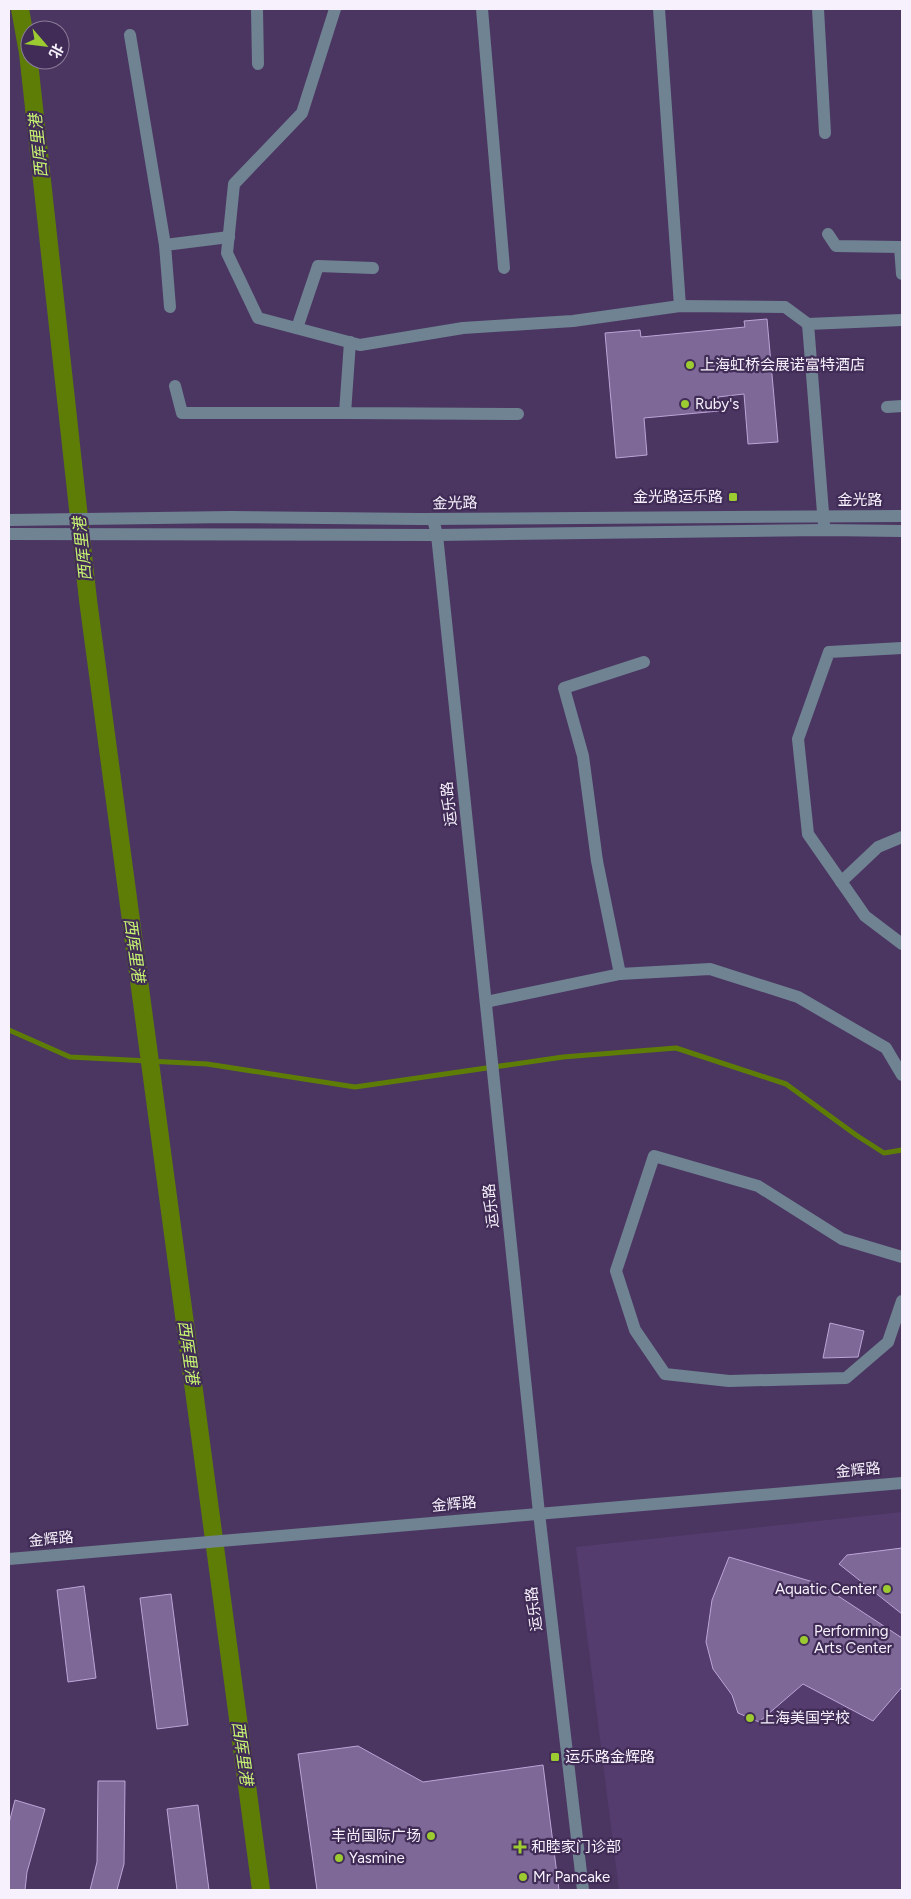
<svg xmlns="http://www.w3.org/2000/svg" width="911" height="1899" viewBox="0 0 911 1899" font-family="Figtree,'Noto Sans SC',sans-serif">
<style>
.built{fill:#553c6e}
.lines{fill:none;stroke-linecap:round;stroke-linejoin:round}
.stream{stroke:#5e7d07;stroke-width:5}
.canal{stroke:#5e7d07;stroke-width:18}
.building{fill:#7e6897;stroke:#bca5d7}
.minor{stroke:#708393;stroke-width:12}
.poi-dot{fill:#9cca31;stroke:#402c56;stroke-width:2}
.labels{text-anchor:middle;stroke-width:4.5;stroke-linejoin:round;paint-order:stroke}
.poi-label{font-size:15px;fill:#f6f1fc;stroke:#402c56;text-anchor:start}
.street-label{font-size:15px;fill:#f6f1fc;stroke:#402c56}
.water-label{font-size:16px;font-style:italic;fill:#c7f471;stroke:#402c56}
</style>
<rect width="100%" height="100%" fill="#4b3661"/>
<polygon class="built" points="902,1512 902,1890 619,1890 576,1547"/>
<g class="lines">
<polyline class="stream" points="9,1030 70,1057 207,1064 355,1087 563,1057 676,1048 786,1084 856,1135 884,1153 902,1150"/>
<polyline class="canal" points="20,9 28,53 88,600 261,1890"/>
</g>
<g class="building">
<polygon points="767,319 778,442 748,444 744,394 718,397 719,411 644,418 647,455 616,458 605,333 640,330 641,337 745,327 744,321"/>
<polygon points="830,1323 864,1331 858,1357 823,1358"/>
<polygon points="902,1548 902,1614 839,1564 847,1555"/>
<polygon points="729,1557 820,1584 902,1638 902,1687 873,1721 803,1684 759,1722 738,1713 732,1695 713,1669 706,1642 712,1600"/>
<polygon points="84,1586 96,1678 68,1682 57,1590"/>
<polygon points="171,1594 188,1725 157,1729 140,1598"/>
<polygon points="358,1746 423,1782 543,1765 559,1890 317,1890 298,1754"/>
<polygon points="98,1781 125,1781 124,1864 117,1890 90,1890 97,1862"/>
<polygon points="15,1800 45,1809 27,1872 25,1890 9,1890 9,1823"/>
<polygon points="198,1805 209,1890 177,1890 167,1809"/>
</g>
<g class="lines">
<g class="minor">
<polyline points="257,9 258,64"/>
<polyline points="335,9 302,113 234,184 227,253 258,318 360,345 463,328 573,321 680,306 785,307 808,324 902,320"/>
<polyline points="482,9 504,268"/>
<polyline points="659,9 680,306"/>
<polyline points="818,9 825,133"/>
<polyline points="130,35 165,245"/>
<polyline points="828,234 836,246 900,247 902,274"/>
<polyline points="170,307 165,245 229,237"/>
<polyline points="808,324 824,525"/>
<polyline points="297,328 318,266 373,268"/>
<polyline points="350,342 345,413 518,414"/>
<polyline points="175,386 182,413 345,413"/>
<polyline points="887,407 902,406"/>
<polyline points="433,519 437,535 539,1513 583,1890"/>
<polyline points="9,520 230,517 421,519 902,516"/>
<polyline points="9,534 437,535 825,530 902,531"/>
<polyline points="902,648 829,652 798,739 808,834 865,916 902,944"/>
<polyline points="841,882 878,847 902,837"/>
<polyline points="620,974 597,861 583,756 564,688 644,662"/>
<polyline points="486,1002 620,974 710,969 798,997 886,1048 902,1075"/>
<polyline points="902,1257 842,1239 758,1186 654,1156 616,1271 635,1330 665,1374 729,1381 846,1378 888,1342 902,1301"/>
<polyline points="9,1559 902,1483"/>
</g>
</g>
<g class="poi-dot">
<circle cx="690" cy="365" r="5"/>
<circle cx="685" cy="404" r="5"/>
<rect x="728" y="492" width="10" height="10" rx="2.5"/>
<circle cx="887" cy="1589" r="5"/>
<circle cx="804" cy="1640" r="5"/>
<circle cx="750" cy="1718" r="5"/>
<rect x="550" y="1752" width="10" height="10" rx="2.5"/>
<circle cx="431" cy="1836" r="5"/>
<path d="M517.5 1839.5h5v5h5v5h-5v5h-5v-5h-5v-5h5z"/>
<circle cx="339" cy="1858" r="5"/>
<circle cx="523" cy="1877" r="5"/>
</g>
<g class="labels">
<g class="poi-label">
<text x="700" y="370">上海虹桥会展诺富特酒店</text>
<text x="695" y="409">Ruby's</text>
<text x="723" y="502" text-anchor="end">金光路运乐路</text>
<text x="877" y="1594" text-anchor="end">Aquatic Center</text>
<text x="814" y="1636">Performing<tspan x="814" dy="17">Arts Center</tspan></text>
<text x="760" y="1723">上海美国学校</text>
<text x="565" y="1762">运乐路金辉路</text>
<text x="421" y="1841" text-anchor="end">丰尚国际广场</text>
<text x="531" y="1852">和睦家门诊部</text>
<text x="349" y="1863">Yasmine</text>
<text x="533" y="1882">Mr Pancake</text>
</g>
<g class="street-label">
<text x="860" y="505">金光路</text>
<text transform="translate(455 503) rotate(-1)" y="5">金光路</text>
<text transform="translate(449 804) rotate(-96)" y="5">运乐路</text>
<text transform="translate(491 1206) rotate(-96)" y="5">运乐路</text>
<text transform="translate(858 1470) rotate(-5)" y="5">金辉路</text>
<text transform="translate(454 1504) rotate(-5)" y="5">金辉路</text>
<text transform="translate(51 1539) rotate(-5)" y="5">金辉路</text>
<text transform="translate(534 1609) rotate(-97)" y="5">运乐路</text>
</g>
<g class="water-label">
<text transform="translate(38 146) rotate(-96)" y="6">西厍里港</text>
<text transform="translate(82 549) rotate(-96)" y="6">西厍里港</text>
<text transform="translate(135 950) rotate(82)" y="6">西厍里港</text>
<text transform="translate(189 1352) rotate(82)" y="6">西厍里港</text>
<text transform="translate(243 1753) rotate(82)" y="6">西厍里港</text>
</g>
</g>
<rect width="911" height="1899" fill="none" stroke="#f6f1fc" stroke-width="20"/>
<g transform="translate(45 45) rotate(118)"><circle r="24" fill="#402c56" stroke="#897b98"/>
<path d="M0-4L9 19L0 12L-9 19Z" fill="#9cca31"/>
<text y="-8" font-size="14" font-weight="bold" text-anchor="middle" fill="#f6f1fc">北</text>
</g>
</svg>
